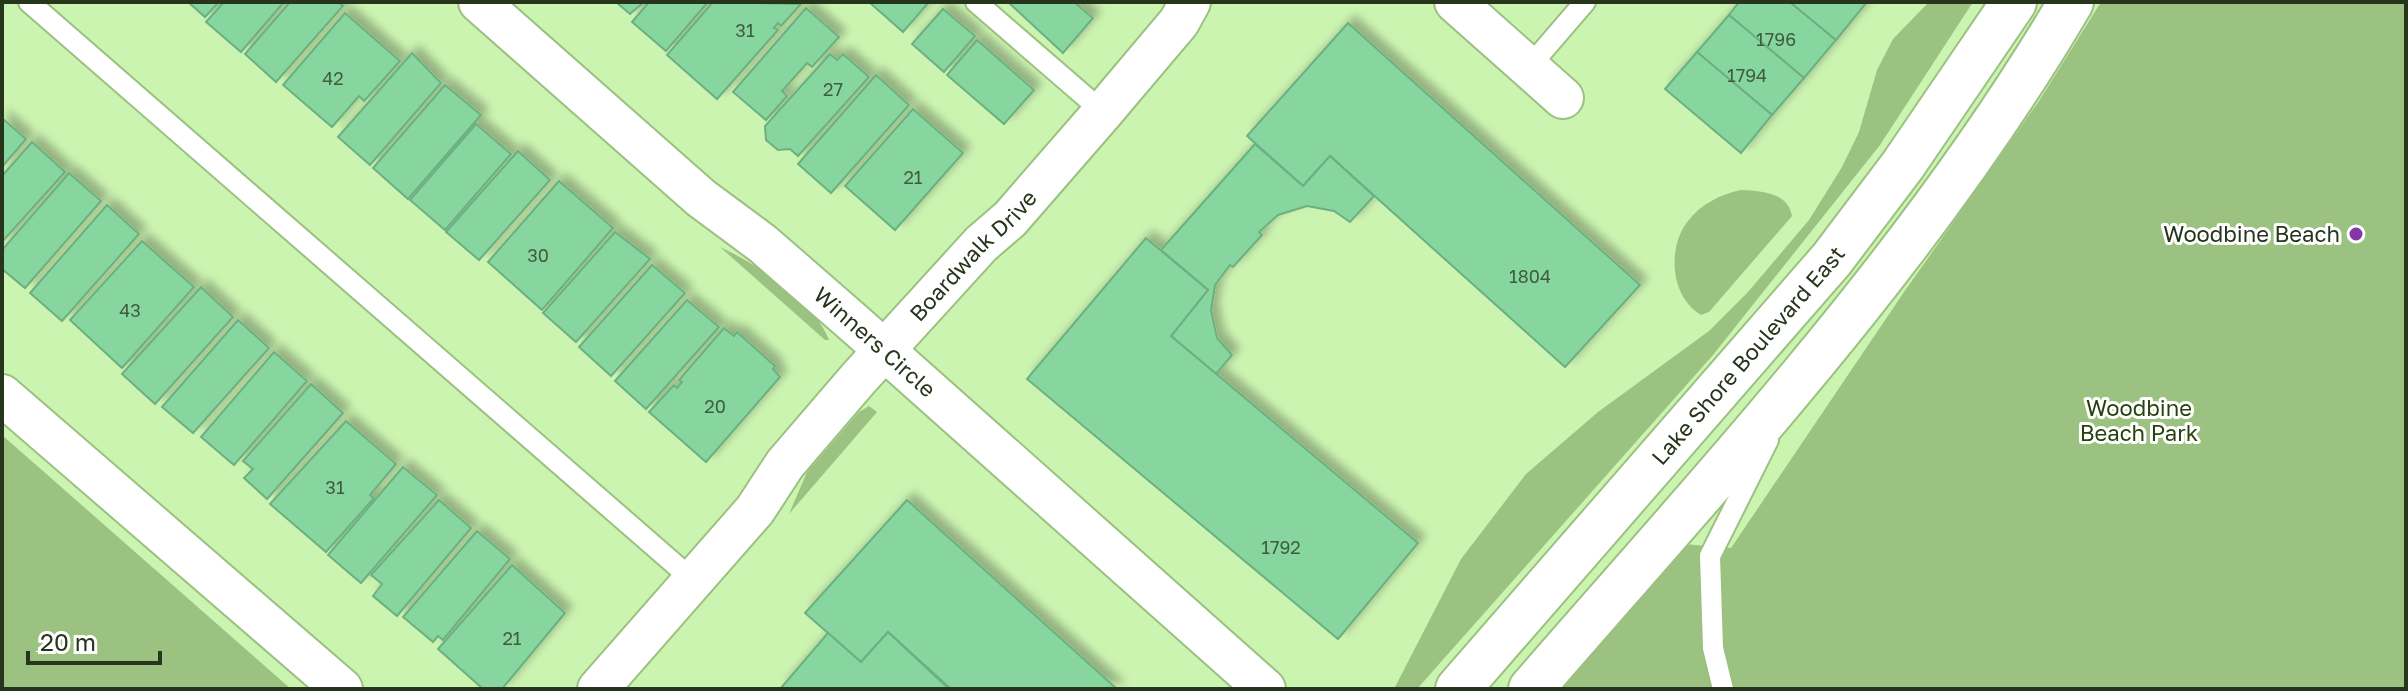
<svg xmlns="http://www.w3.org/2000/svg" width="2408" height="691" viewBox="0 0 2408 691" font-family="'Golos Text',sans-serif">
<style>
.green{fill:#9bc280}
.building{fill:#87d69f;stroke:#6cb081;stroke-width:2;filter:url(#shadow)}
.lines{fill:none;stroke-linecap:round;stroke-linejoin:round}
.service-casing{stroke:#9ac180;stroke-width:24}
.minor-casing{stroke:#9ac180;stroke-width:44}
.trunk-casing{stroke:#9ac180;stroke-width:48}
.service{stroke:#fff;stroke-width:20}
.minor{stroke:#fff;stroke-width:40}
.trunk{stroke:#fff;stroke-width:44}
.poi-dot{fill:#8436a7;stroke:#fff;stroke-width:3}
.labels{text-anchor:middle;stroke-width:6;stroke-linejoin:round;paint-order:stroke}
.number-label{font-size:18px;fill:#3e5d3c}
.poi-label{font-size:22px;fill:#26351b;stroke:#fff;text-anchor:end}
.street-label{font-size:22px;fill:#26351b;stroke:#fff}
.park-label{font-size:22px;fill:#27420e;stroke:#fff}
</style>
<defs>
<filter id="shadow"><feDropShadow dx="7" dy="-7" stdDeviation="4" flood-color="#0004"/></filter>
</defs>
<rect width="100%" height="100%" fill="#ccf4b1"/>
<g class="green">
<polygon points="1929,2 1973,2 1880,145 1713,355 1417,689 1394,689 1461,559 1526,474 1598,412 1709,331 1748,292 1809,220 1842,167 1859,132 1877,70 1893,39"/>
<polygon points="2101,2 2406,2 2406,689 1559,689 1684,544 1731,548 1904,292 2039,101"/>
<path d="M1741,190C1761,191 1788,192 1792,216L1709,312L1701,315C1670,297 1667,247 1688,221C1701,204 1721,194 1741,190Z"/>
<path d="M720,247C757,264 814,301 829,340H825Z"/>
<polygon points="869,406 877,412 789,514 807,472 859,412"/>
<polygon points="2,435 291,689 2,689"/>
</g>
<g class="building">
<polygon points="188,2 219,2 205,17"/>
<polygon points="224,2 284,2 241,52 206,22"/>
<polygon points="290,2 338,2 343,6 276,82 245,54"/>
<polygon points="616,2 644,2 630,14"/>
<polygon points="649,2 708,2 666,51 632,22"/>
<polygon points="713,2 801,4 781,26 778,23 774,28 778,30 717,99 667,55"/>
<polygon points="869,2 929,2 903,32"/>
<polygon points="1008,2 1074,2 1093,18 1063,53"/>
<polygon points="1739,2 1790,2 1836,40 1804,78 1729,15"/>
<polygon points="1790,2 1867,2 1836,40"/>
<polygon points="806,8 839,37 812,67 807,63 782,91 787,96 766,120 733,92"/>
<polygon points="943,9 975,36 944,72 912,44"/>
<polygon points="345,13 400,61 364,101 359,96 332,127 283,85"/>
<polygon points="1729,15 1804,78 1772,115 1697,52"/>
<polygon points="1348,23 1640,285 1565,367 1330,156 1303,186 1247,136"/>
<polygon points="977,40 1034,90 1004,124 947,75"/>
<polygon points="1697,52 1772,115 1741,153 1665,89"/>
<polygon points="412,53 441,83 370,165 338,137"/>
<polygon points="830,54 837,60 843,54 869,77 798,156 790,149 778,150 766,140 765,126"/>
<polygon points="876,75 909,105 831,193 798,164"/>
<polygon points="445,85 481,115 408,199 373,168"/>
<polygon points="913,109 963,153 895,230 845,186"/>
<polygon points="2,118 26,139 2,167"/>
<polygon points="476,124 511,154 445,230 410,200"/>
<polygon points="32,142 65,172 2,242 2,176"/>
<polygon points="1255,144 1303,186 1330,156 1374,196 1350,222 1334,211 1307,206 1278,215 1259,232 1262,235 1233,267 1230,265 1215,285 1211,310 1217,338 1232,355 1216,374 1171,336 1208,290 1161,250"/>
<polygon points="518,151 550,180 479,260 446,232"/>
<polygon points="69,173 101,201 25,288 2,269 2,250"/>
<polygon points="559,181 613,228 542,310 488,262"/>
<polygon points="107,205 139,234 62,321 30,293"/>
<polygon points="615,232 650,259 576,342 543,313"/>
<polygon points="1146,238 1208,290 1171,336 1418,543 1338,639 1027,379"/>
<polygon points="142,241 194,287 122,368 70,320"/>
<polygon points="652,265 685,293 611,376 579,347"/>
<polygon points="201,287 233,317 155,404 122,374"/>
<polygon points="687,300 719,327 646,409 615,381"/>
<polygon points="238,320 269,348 193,433 162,407"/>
<polygon points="724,328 734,336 737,332 775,366 773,369 780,377 706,462 649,412 674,385 677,388 682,382 679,380"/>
<polygon points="274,352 307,381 234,465 201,437"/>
<polygon points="311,384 343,413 267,499 244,478 253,469 243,461"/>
<polygon points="346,421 396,464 370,495 374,498 326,552 270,504"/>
<polygon points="403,467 437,495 361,583 328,555"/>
<polygon points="439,500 471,528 397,616 373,596 382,584 371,575"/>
<polygon points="907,500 1117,689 951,689 888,632 861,662 805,613"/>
<polygon points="477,531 510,559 443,640 438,636 433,642 403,617"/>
<polygon points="512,565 565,613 502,689 483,689 438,649"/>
<polygon points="888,632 949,689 780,689 828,633 861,662"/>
</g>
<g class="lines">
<g class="service-casing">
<g id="service">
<polyline points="29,2 694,581"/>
<polyline points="976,2 1103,112"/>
<polyline points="1529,67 1585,2"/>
<polyline points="1723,689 1713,648 1710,556 1768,440"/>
</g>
</g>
<g class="minor-casing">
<g id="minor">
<path id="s1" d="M479,2L701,198L763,244L856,325L1265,689"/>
<polyline points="1455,2 1563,98"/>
<polyline points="2,395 342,689"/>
<path id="s2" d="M598,689L755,510L785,464L858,379L981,244L1010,219L1103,112L1179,22L1190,2"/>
</g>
</g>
<g class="trunk-casing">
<g id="trunk">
<path id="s3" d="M1458,689L1832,259L1903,165L2014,2"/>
<path d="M1531,689C1722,469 1923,254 2071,2"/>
</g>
</g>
<use href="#service" class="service"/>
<use href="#minor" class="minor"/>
<use href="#trunk" class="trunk"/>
</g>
<circle class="poi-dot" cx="2356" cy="234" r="8"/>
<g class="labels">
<g class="number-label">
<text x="745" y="37">31</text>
<text x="1776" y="46">1796</text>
<text x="1747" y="82">1794</text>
<text x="333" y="85">42</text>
<text x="833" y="96">27</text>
<text x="913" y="184">21</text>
<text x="538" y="262">30</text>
<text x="1530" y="283">1804</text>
<text x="130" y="317">43</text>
<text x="715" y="413">20</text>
<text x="335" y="494">31</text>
<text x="1281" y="554">1792</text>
<text x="512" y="645">21</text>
</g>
<g class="poi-label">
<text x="2340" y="242">Woodbine Beach</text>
</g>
<g class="street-label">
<text dy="8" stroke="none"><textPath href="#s2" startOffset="574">Boardwalk Drive</textPath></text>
<text dy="8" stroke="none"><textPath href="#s1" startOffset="522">Winners Circle</textPath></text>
<text dy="8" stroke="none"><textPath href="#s3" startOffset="442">Lake Shore Boulevard East</textPath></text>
</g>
<g class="park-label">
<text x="2139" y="416">Woodbine<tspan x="2139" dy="25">Beach Park</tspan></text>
</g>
</g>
<rect width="2408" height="691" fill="none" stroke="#26351b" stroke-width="8"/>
<path d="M28 651v12h132v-12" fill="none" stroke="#26351b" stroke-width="4"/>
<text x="40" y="651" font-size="24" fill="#26351b" stroke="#ffffff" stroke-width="6" paint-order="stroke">20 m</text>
</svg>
